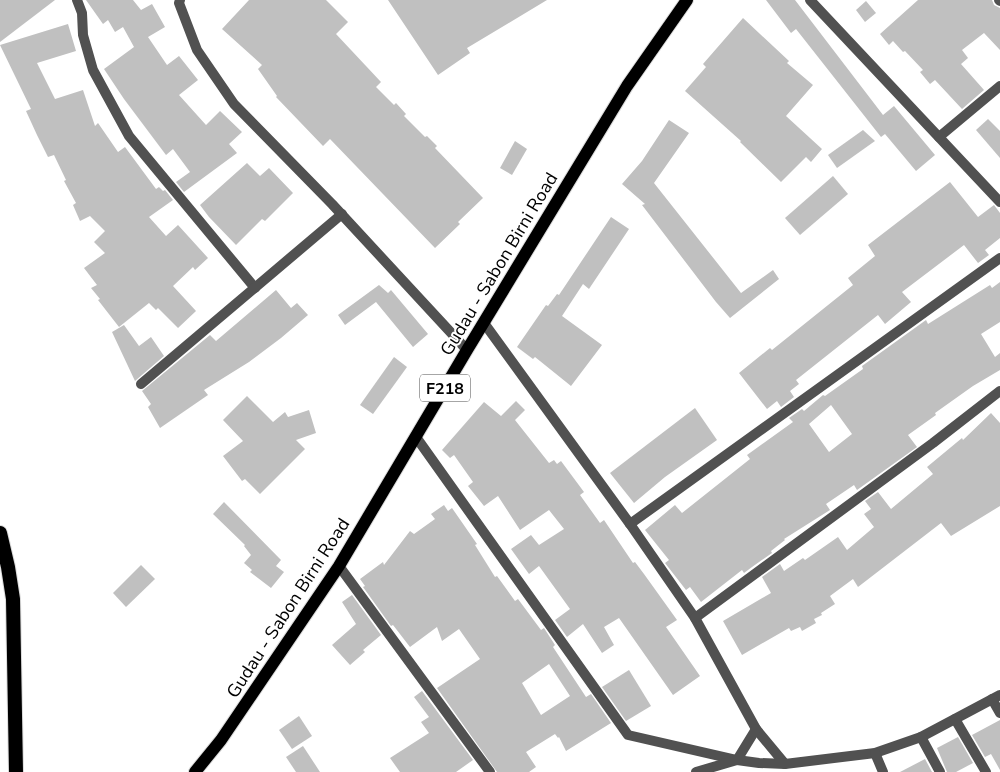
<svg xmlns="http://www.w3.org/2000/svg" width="1000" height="772" viewBox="0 0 1000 772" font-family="'Nunito Sans',sans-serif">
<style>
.building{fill:#c0c0c0;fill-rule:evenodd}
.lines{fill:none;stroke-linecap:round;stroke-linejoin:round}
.primary-casing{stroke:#dbdbdb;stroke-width:14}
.trunk-casing{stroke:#dbdbdb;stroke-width:16}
.minor{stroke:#515151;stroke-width:10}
.primary{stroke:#000;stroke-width:12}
.trunk{stroke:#000;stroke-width:14}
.labels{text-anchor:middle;stroke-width:4;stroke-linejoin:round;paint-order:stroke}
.shield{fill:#fff;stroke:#4c4c4c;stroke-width:1}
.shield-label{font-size:16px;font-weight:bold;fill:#000}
.street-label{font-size:18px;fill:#000;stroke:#fff}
</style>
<rect width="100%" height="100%" fill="#fff"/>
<g class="building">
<polygon points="0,0 55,0 0,42"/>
<polygon points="86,0 133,0 141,10 152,4 165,27 148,37 167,65 179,56 198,80 179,95 206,125 220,111 242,132 229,144 237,153 184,192 176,182 190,172 173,149 166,155 124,99 104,69 134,47 123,27 115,32 108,20 103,24"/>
<polygon points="249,0 326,0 348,22 336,34 381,82 376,87 394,105 396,103 406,114 404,116 425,137 427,136 437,146 435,148 483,198 458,222 460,224 435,248 330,139 323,146 276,97 277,96 258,69 262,65 222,29"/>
<polygon points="388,0 547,0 467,48 470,53 438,75"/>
<polygon points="766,0 795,0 883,115 894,106 935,155 916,171 885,134 881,137 796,29 791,33"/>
<polygon points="918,0 992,0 994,5 1000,8 1000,50 984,33 962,50 968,58 961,64 984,90 962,109 935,80 930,84 920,72 923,70 905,51 903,52 893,41 889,45 880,34"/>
<polygon points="866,1 876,13 865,22 856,10"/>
<polygon points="743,18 789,61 787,63 813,85 786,116 822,149 811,162 806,157 781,182 740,142 741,141 685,91 706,67 703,64"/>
<polygon points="68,24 76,51 37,63 55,99 83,90 95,126 98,123 118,152 125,147 156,189 159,187 163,191 165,190 173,200 149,217 166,236 178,225 208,258 195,270 193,267 173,286 196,311 178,328 158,308 156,310 149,303 119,327 98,300 100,299 91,288 97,285 84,268 105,253 94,242 105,231 90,216 80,221 73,205 76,203 64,181 66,180 54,155 48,157 37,135 26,111 31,109 0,45"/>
<polygon points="988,119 1000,131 1000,158 976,130"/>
<polygon points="669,120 689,133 654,183 741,293 773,270 779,279 730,318 716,302 642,205 645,204 622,184 642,161"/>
<polygon points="863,130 875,141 837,168 828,155"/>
<polygon points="515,141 527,149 512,175 500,168"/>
<polygon points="247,163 260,176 269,168 293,193 265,221 262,219 236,245 209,217 200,205"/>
<polygon points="833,176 848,194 800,235 785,218"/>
<polygon points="950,182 978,217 994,205 1000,213 1000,238 985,250 989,255 978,263 964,245 902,292 911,302 885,324 878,315 796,380 799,384 790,391 794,397 781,407 777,401 767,409 739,373 770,348 772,350 853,285 848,278 875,256 868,245"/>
<polygon points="611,217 629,229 589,289 583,284 562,316 602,345 571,386 535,357 533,359 517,347 546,305 548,306 557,294 559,295"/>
<path d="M1000,282V322L981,334L995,357L1000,353V370L973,386L935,413L936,415L908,435L917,447L857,490L854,485L826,504L830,510L784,539L785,540L771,551L772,553L752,567L744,573L742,570L701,602L690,587L686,590L665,563L669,560L645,530L675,505L682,513L750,459L747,455L793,422L789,418L802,409L804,411L823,395L825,396L863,369L862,366L926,320L928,324L990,285L992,288ZM831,405L852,434L829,452L809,424Z"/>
<polygon points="379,285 388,293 391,290 428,334 413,347 376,302 345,325 338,315"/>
<polygon points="276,290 291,308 297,303 308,315 281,338 249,362 204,390 208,395 160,428 148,407 151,404 142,391 210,335 216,341"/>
<polygon points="124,325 139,346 151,337 164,356 135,381 112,332"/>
<polygon points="394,357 407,367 373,414 360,405"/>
<polygon points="247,396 273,422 285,412 288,417 309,410 316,433 296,440 305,449 260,494 245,479 242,481 223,456 243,441 223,420"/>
<polygon points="516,401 525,410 515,420 549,463 554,460 557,464 561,461 584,492 580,495 600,523 604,520 633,563 635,562 644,574 677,620 666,627 700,676 673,695 619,618 604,627 614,645 602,653 583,624 567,637 555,620 570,609 539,566 529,574 511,549 531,535 539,545 564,529 549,510 520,530 498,496 484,506 468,486 473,482 454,455 450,458 442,450 484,402 501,416"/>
<polygon points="695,408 717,440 665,477 634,503 610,473"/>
<polygon points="991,413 1000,423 1000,506 951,536 941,523 858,587 853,579 830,596 835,604 821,613 822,615 814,619 816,623 802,631 800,627 791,631 789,628 742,655 723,621 771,593 762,577 780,564 784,571 803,558 805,560 838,537 847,550 874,527 864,514 871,509 865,501 878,492 891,509 933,474 927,467 962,438 963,440"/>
<polygon points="224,502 281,560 276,566 284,572 271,588 250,572 252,570 244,563 251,555 244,546 245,545 213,514"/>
<path d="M444,505L448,511L452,508L477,544L475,545L495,577L497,576L515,601L518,599L541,630L544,628L555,645L553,647L586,697L591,694L611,723L566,751L559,737L558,738L555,734L526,752L536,767L529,772H497L437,688L480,659L459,629L442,641L437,627L410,647L393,625L391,626L363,587L365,586L360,579L383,562L384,565L410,531L414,534L435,519L431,514ZM549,664L570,696L541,715L522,683Z"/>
<polygon points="141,565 155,579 126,607 113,593"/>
<polygon points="352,595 381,635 363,650 365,652 350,665 332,645 356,624 342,602"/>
<polygon points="629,670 651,706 626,721 602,687"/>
<polygon points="422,691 473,760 456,772 400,772 390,758 429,733 421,722 429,717 414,697"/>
<polygon points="299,716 312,736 292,749 279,730"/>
<polygon points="1000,720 1000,770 991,754 985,757 972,735"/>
<polygon points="958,737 973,763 956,772 947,772 937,748"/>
<polygon points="303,746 320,772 296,772 286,757"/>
<polygon points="925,759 932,772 900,772"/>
</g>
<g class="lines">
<g class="primary-casing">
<polyline id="primary" points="195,772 221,740 339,566 467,350 627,86 687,0"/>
</g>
<g class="trunk-casing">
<polyline id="trunk" points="0,533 8,567 13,599 16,772"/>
</g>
<g class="minor">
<polyline points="77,0 82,13 83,35 93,70 129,136 255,288"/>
<polyline points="180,0 179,3 197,50 234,104 332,204 467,350"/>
<polyline points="810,0 1000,202"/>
<polyline points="999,0 1000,1"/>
<polyline points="939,137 1000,86"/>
<polyline points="484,323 630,524 695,618 756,729 785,764"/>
<polyline points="141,384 342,214"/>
<polyline points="416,437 628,735 737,760 759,763 785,764 875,753 921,737 1000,695"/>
<polyline points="630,524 1000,258"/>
<polyline points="339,566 490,772"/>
<polyline points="695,618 933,443 1000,391"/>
<polyline points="992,699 1000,713"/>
<polyline points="955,719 986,772"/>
<polyline points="921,737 940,772"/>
<polyline points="875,753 883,772"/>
<polyline points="696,772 737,760 756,729"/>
</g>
<use href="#primary" class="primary"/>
<use href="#trunk" class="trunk"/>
</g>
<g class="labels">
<rect class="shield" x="420" y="374.5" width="50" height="27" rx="4"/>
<g class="shield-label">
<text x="445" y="394">F218</text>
</g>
<g class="street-label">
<text transform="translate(499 264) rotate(-59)" y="6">Gudau - Sabon Birni Road</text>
<text transform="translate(288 608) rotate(-57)" y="6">Gudau - Sabon Birni Road</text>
</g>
</g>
</svg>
